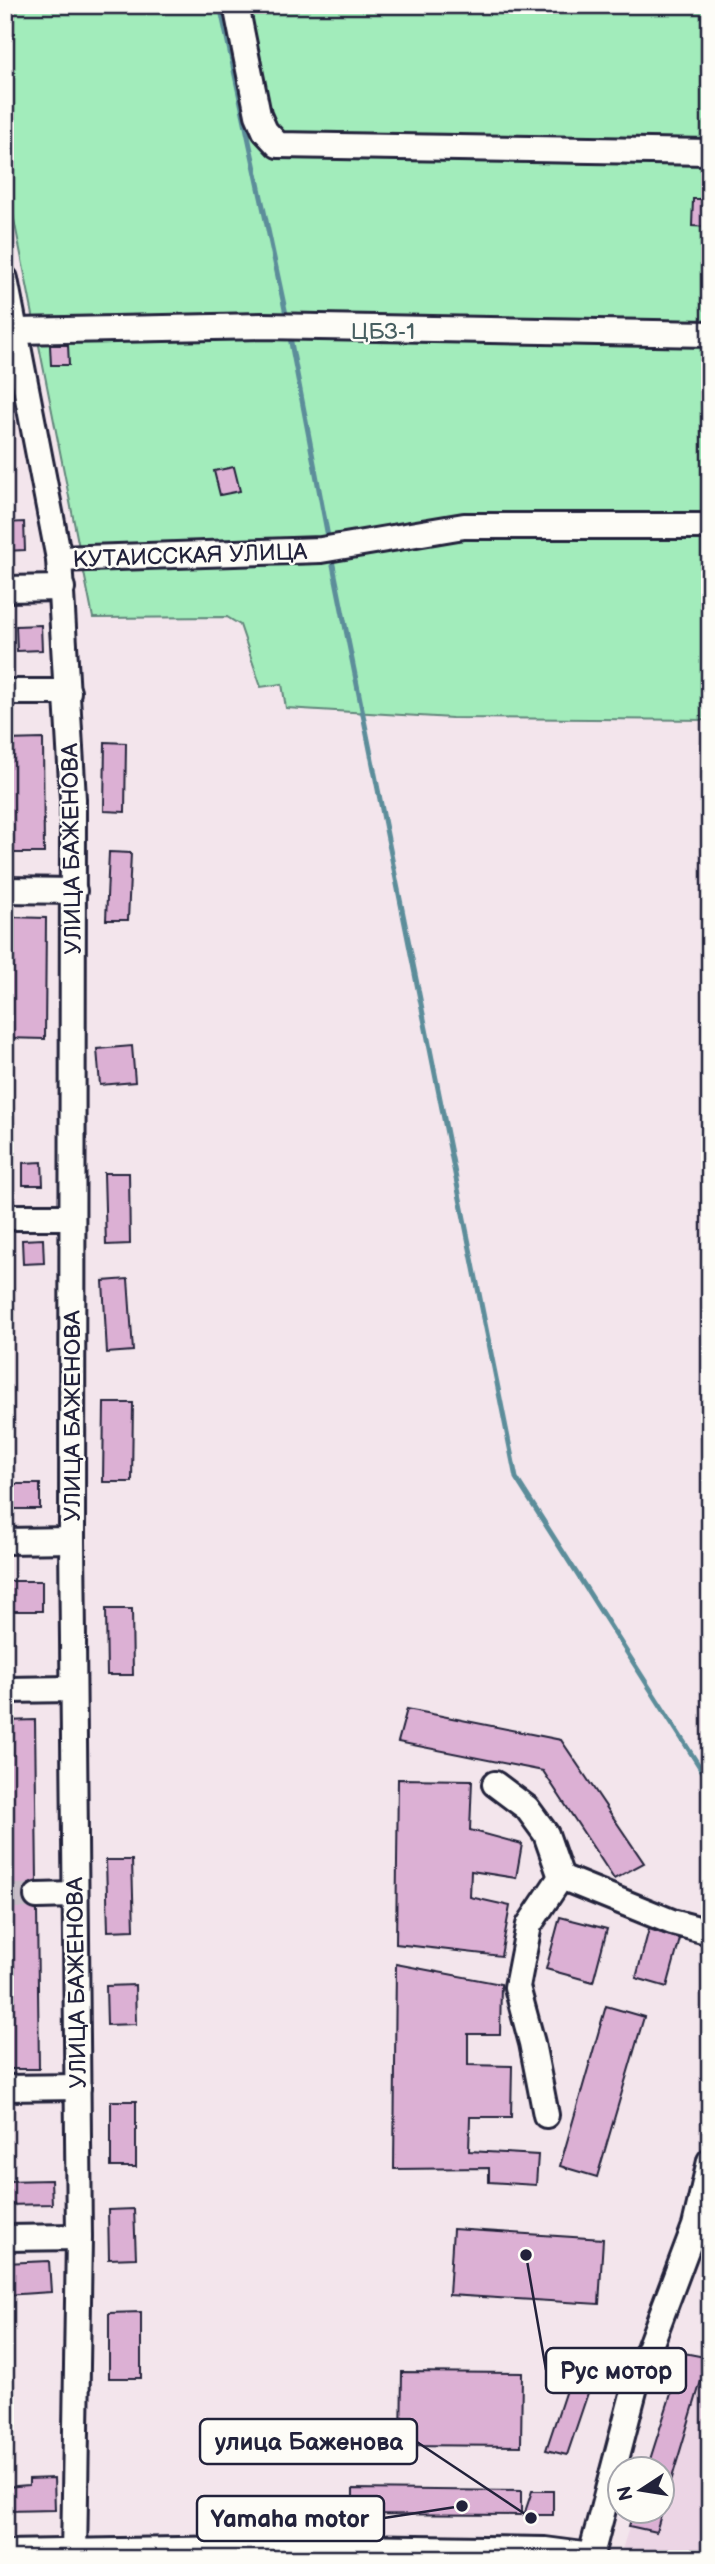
<svg xmlns="http://www.w3.org/2000/svg" width="715" height="2564" viewBox="0 0 715 2564" font-family="'Balsamiq Sans',sans-serif">
<style>
.built{fill:#ecd5e5}
.green{fill:#a2ecbb;stroke:#62877b;stroke-width:2}
.lines{fill:none;stroke-linecap:round;stroke-linejoin:round}
.stream{stroke:#5c8d9a;stroke-width:5}
.building{fill:#dcb0d4;stroke:#22223b;stroke-width:2}
.minor-tunnel{stroke:#c9bec9;stroke-width:24;stroke-dasharray:24 12;stroke-linecap:butt}
.minor-casing{stroke:#22223b;stroke-width:30}
.minor{stroke:#fdfcf7;stroke-width:24}
.labels{text-anchor:middle;stroke-width:5;stroke-linejoin:round;paint-order:stroke}
.park-label{font-size:23px;fill:#485f61;stroke:#fdfcf7}
.street-label{font-size:23px;fill:#22223b;stroke:#fdfcf7}
.leader{fill:none;stroke:#22223b;stroke-width:2.5}
.callout-dot{fill:#22223b;stroke:#fdfcf7;stroke-width:2.5}
.callout{fill:#fdfcf7;stroke:#22223b;stroke-width:2.5}
.callout-label{font-size:24px;text-anchor:middle;font-weight:bold;fill:#22223b}
</style>
<rect width="100%" height="100%" fill="#f3e5ec"/>
<filter id="ink" filterUnits="userSpaceOnUse"><feTurbulence type="fractalNoise" baseFrequency=".0143" numOctaves="2"/><feDisplacementMap in="SourceGraphic" scale="14" xChannelSelector="R" yChannelSelector="G"/><feConvolveMatrix kernelMatrix="1 2 1 2 8 2 1 2 1" color-interpolation-filters="sRGB"/></filter>
<g filter="url(#ink)">
<polygon class="built" points="684,2353 710,2358 710,2559 619,2559 634,2512 662,2512 662,2470 647,2469"/>
<polygon class="green" points="5,5 710,5 710,720 452,718 286,708 282,684 261,687 240,625 227,617 93,618 5,174"/>
<g class="lines">
<g class="stream">
<polyline points="220,5 287,319"/>
<polyline points="289,332 329,542"/>
<polyline points="331,555 516,1478 710,1783"/>
</g>
</g>
<g class="building">
<polygon points="693,199 710,199 710,227 692,226"/>
<polygon points="50,345 68,345 69,365 51,365"/>
<polygon points="234,467 240,491 220,495 214,471"/>
<polygon points="24,522 25,550 5,551 5,523"/>
<polygon points="41,625 42,650 17,651 16,626"/>
<polygon points="43,739 44,853 5,853 5,740"/>
<polygon points="105,742 126,743 125,812 104,811"/>
<polygon points="109,852 131,853 128,920 106,920"/>
<polygon points="8,917 46,918 45,1039 5,1038"/>
<polygon points="132,1046 135,1082 100,1085 97,1049"/>
<polygon points="42,1162 43,1185 23,1185 23,1163"/>
<polygon points="104,1173 129,1173 130,1244 106,1245"/>
<polygon points="43,1239 44,1263 23,1264 22,1240"/>
<polygon points="128,1279 133,1351 107,1353 103,1281"/>
<polygon points="104,1403 133,1403 132,1482 103,1482"/>
<rect x="5" y="1484" width="35" height="25"/>
<rect x="5" y="1581" width="37" height="30"/>
<polygon points="106,1609 132,1609 133,1675 107,1675"/>
<polygon points="407,1709 561,1740 644,1863 614,1879 543,1771 398,1742"/>
<polygon points="35,1720 37,1881 29,1884 22,1896 25,1904 37,1911 39,2069 5,2069 5,1721"/>
<polygon points="398,1779 472,1780 470,1830 522,1844 516,1878 471,1871 470,1897 510,1906 501,1956 396,1944"/>
<polygon points="106,1860 132,1860 134,1930 108,1931"/>
<polygon points="560,1917 607,1929 593,1982 546,1969"/>
<polygon points="649,1929 680,1939 667,1987 636,1978"/>
<polygon points="396,1964 501,1984 500,2034 468,2034 468,2065 512,2066 511,2117 470,2117 469,2151 538,2155 536,2185 489,2182 489,2168 394,2169"/>
<polygon points="135,1985 136,2024 107,2025 106,1986"/>
<polygon points="606,2006 644,2017 597,2177 560,2166"/>
<rect x="111" y="2101" width="25" height="66"/>
<polygon points="51,2180 52,2204 5,2205 5,2181"/>
<polygon points="134,2209 136,2258 109,2259 108,2210"/>
<polygon points="453,2229 603,2239 599,2304 449,2295"/>
<polygon points="49,2261 51,2292 5,2295 5,2263"/>
<polygon points="141,2312 141,2378 109,2378 109,2313"/>
<polygon points="684,2353 710,2358 710,2383 701,2381 666,2498 662,2497 662,2469 647,2469"/>
<polygon points="402,2372 522,2373 521,2446 401,2445"/>
<polygon points="570,2378 591,2384 567,2455 546,2450"/>
<polygon points="54,2478 55,2510 5,2511 5,2487 29,2485 29,2479"/>
<polygon points="353,2489 521,2491 521,2515 353,2514"/>
<polygon points="532,2491 553,2491 553,2515 524,2515"/>
<polygon points="634,2511 662,2511 656,2532 629,2526"/>
</g>
<g class="lines">
<polyline class="minor-tunnel" points="5,1896 37,1896"/>
<g class="minor-casing">
<g id="minor">
<polyline points="236,5 258,115 265,131 278,145 710,152"/>
<polyline points="5,279 59,559 73,799 72,1540 79,2237 74,2559"/>
<polyline points="16,331 263,326 710,334"/>
<polyline points="59,559 321,550 464,526 710,526"/>
<polyline points="5,589 62,588"/>
<polyline points="5,692 68,692"/>
<polyline points="5,890 74,891"/>
<polyline points="5,1217 71,1217"/>
<polyline points="5,1541 72,1540"/>
<polyline points="5,1690 73,1689"/>
<polyline points="495,1784 527,1808 546,1834 561,1877"/>
<polyline points="37,1896 75,1895"/>
<polyline points="5,2088 78,2087"/>
<polyline points="546,2115 532,2043 517,1987 529,1925 561,1877 672,1922 710,1932"/>
<polyline points="5,2238 79,2237"/>
<polyline points="5,2553 348,2547 545,2550 591,2556"/>
<polyline points="590,2559 636,2383 695,2226 710,2161"/>
</g>
</g>
<use href="#minor" class="minor"/>
</g>
</g>
<g class="labels">
<g class="park-label">
<text x="383" y="339">ЦБЗ-1</text>
</g>
<g class="street-label">
<text transform="translate(190 555) rotate(-2)" y="8">КУТАИССКАЯ УЛИЦА</text>
<text transform="translate(71 849) rotate(-91)" y="8">УЛИЦА БАЖЕНОВА</text>
<text transform="translate(72 1416) rotate(-90)" y="8">УЛИЦА БАЖЕНОВА</text>
<text transform="translate(76 1983) rotate(-91)" y="8">УЛИЦА БАЖЕНОВА</text>
</g>
</g>
<path class="leader" d="M526 2255L546 2370M531 2518L417 2442M462 2506L384 2518"/>
<g class="callout-dot">
<circle cx="526" cy="2255" r="7"/>
<circle cx="531" cy="2518" r="7"/>
<circle cx="462" cy="2506" r="7"/>
</g>
<g class="callout">
<rect x="546" y="2348" width="140" height="45" rx="7"/>
<rect x="200" y="2419" width="217" height="45" rx="7"/>
<rect x="197" y="2496" width="187" height="45" rx="7"/>
</g>
<g class="callout-label">
<text x="616" y="2379">Рус мотор</text>
<text x="309" y="2450">улица Баженова</text>
<text x="290" y="2527">Yamaha motor</text>
</g>
<rect width="715" height="2564" fill="none" stroke="#fdfcf7" stroke-width="28"/>
<rect x="14" y="14" width="687" height="2536" fill="none" stroke="#22223b" stroke-width="2.5" filter="url(#ink)"/>
<g transform="translate(641 2490) rotate(258)"><circle r="33" fill="#fdfcf7" stroke="#a5a5ac" stroke-width="2"/>
<path d="M0-5L12 26L0 18L-12 26Z" fill="#22223b"/>
<text y="-10" font-size="19" font-weight="bold" text-anchor="middle" fill="#22223b">N</text>
</g>
</svg>
